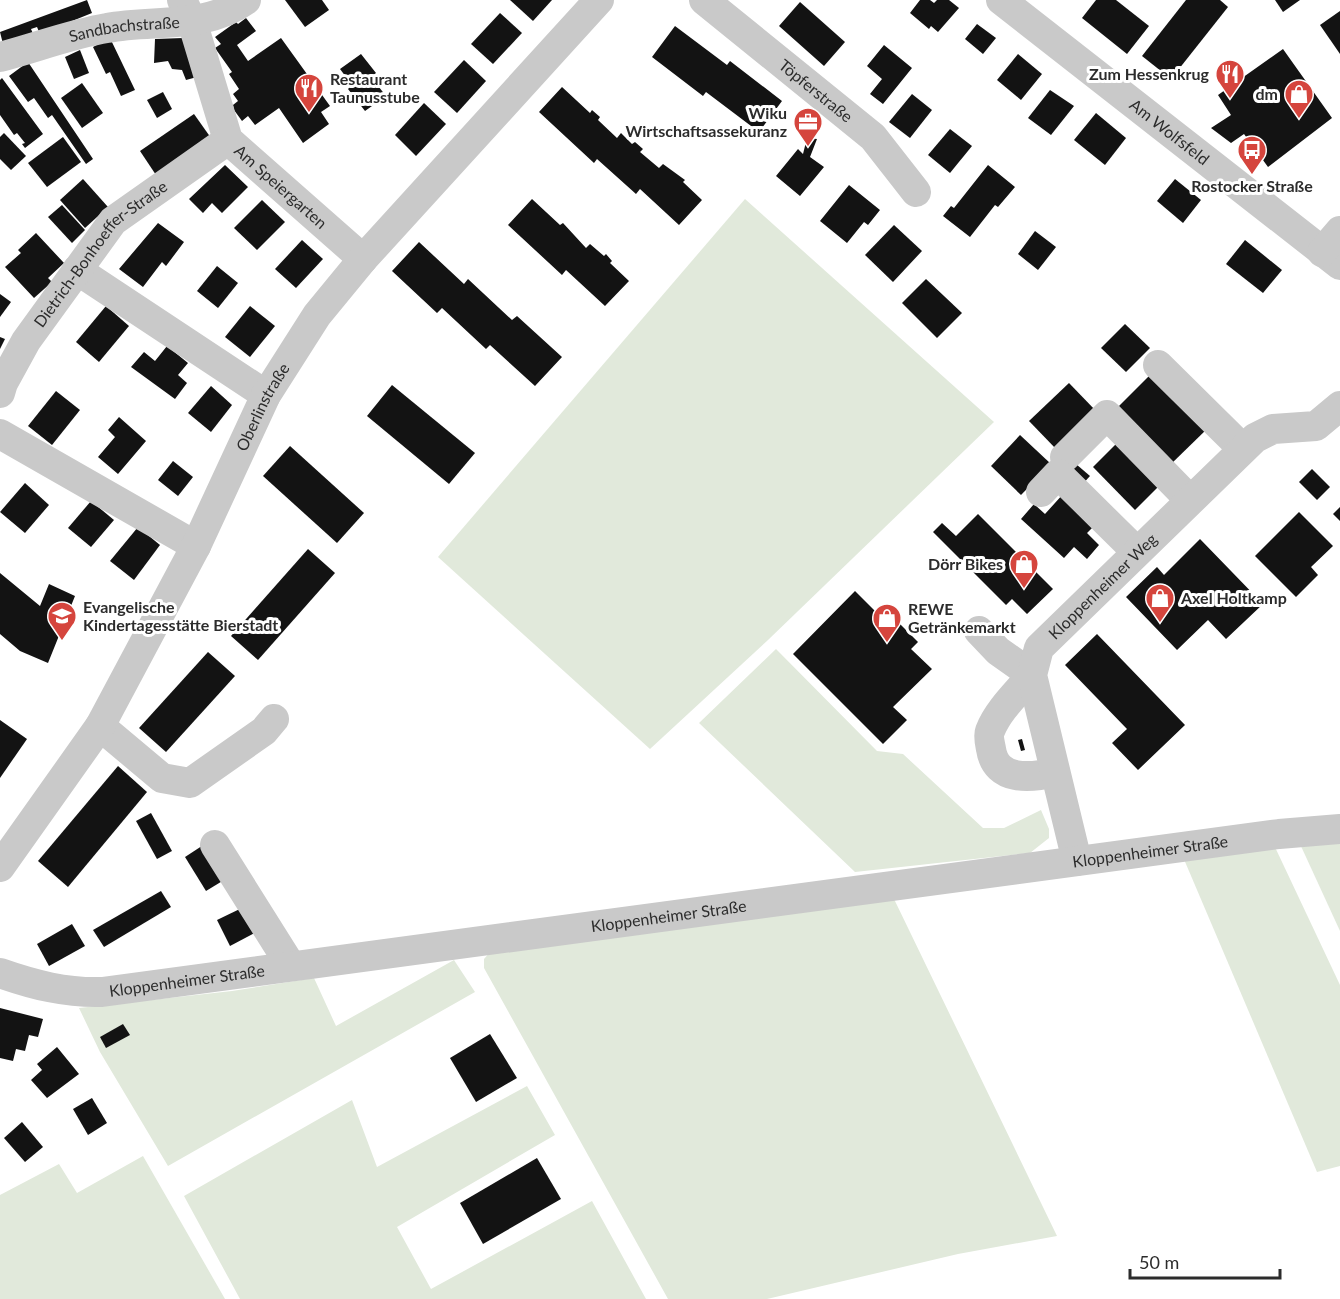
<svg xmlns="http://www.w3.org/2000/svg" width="1340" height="1299" viewBox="0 0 1340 1299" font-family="Lato,sans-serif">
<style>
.green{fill:#e1e9db}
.building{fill:#131313}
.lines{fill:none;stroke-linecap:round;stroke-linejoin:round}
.minor{stroke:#c9c9c9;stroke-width:30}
.labels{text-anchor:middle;stroke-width:6;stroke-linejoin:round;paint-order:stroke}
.street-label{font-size:16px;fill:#2c2c2c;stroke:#fff}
.poi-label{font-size:16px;font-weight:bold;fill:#2c2c2c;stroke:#fff;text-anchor:end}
</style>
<rect width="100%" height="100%" fill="#fff"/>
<g class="green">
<polygon points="745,199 994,422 768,640 650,749 438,557"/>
<polygon points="776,649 877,751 903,754 983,828 1004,828 1041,810 1049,829 1049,838 1030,853 855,872 699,723"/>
<polygon points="1340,843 1340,931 1300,844"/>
<polygon points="1274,845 1340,985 1340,1166 1317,1172 1183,857"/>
<polygon points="894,899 1057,1236 958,1254 767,1299 668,1299 484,968 484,959 491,951"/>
<polygon points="454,960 475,992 168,1166 100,1052 79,1008 232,991 314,978 336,1026"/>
<polygon points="527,1086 555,1135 397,1227 431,1289 592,1201 646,1299 240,1299 184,1196 352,1100 377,1167"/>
<polygon points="143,1156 225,1299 0,1299 0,1195 59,1164 77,1193"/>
</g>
<g class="building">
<polygon points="87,0 92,13 40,34 37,27 31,29 34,36 4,48 0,32"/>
<polygon points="285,0 322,0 329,10 305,27"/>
<polygon points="510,0 552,0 533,21"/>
<polygon points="920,0 930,0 934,3 937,0 949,0 959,8 938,32 931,26 929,29 910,13"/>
<polygon points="1096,0 1116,0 1149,26 1127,54 1082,18"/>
<polygon points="1186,0 1220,0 1228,7 1171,79 1142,56"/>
<polygon points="1275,0 1300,0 1283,12"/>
<polygon points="800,2 845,42 824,66 779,26"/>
<polygon points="1340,11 1340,54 1320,25"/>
<polygon points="500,13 522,33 493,64 471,44"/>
<polygon points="246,18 256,31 237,45 248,61 281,38 330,106 321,112 329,124 303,143 279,108 255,125 248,116 242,121 234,110 233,105 238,101 233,94 239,89 229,74 232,72 215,48 221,44 215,37 236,22 238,24"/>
<polygon points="977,24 996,38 983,54 965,39"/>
<polygon points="675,26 727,65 730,61 782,101 759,132 706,92 703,96 652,57"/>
<polygon points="110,38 135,90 121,96 110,72 106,74 93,47"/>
<polygon points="183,38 197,77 186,80 182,70 172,69 168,61 154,63 155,39"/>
<polygon points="884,45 912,68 883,104 870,94 882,79 867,66"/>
<polygon points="1283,49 1332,118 1268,167 1244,134 1231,143 1211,128 1231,115 1218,95"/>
<polygon points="80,50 89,73 74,79 65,57"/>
<polygon points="361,54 376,73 371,77 386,96 365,111 348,89 352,85 340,69"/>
<polygon points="1018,54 1042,74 1021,100 997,80"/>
<polygon points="464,60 486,81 457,113 434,92"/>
<polygon points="28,62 93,159 86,164 52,115 48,118 34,98 28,102 9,76"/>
<polygon points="2,78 43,134 25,148 22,144 25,143 17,133 14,135 0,115 0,80"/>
<polygon points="82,83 103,113 82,128 61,98"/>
<polygon points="562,87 590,113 592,110 600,117 598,120 617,138 621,133 632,144 635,142 643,149 640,152 659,168 663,164 685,180 683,182 702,200 679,225 640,189 636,194 597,159 594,163 539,112"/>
<polygon points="1050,90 1074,106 1051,135 1028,118"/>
<polygon points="163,92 172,109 157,118 147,100"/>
<polygon points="912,94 932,110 910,138 889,122"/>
<polygon points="424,103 446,124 416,156 395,135"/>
<polygon points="1096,113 1126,138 1105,165 1074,140"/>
<polygon points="194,114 211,138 156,175 140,151"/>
<polygon points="950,129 972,146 950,173 928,155"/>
<polygon points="4,133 26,156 11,170 0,159 0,137"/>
<polygon points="63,137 81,162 47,187 28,163"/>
<polygon points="807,138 817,139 810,157 824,167 800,196 776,176 798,149 803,154"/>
<polygon points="225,165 248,187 222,213 212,203 203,213 189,199"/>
<polygon points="988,165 1015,187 998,207 995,205 970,237 943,216 951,206 954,208"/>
<polygon points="83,179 108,207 85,228 60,200"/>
<polygon points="1175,179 1201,200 1183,223 1157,201"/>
<polygon points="849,185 880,210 868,225 864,222 847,243 820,221"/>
<polygon points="532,199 560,225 563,223 586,248 590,244 604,256 606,254 612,261 610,263 629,281 605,306 566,270 562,275 508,225"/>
<polygon points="262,200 285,222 257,250 234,228"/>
<polygon points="62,205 85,230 72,243 48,217"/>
<polygon points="158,223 184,242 166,266 162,262 143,287 119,269"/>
<polygon points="894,225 922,251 893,282 865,255"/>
<polygon points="1035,231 1056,247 1038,270 1018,254"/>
<polygon points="36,233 64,263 48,278 52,282 34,298 5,267 21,253 18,250"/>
<polygon points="302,240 323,259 296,288 275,269"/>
<polygon points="1245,240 1282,270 1263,293 1226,264"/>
<polygon points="419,242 464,284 468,279 512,320 517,316 562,357 535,386 490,345 486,349 442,308 437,313 392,271"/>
<polygon points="217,266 238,283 218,308 197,291"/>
<polygon points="926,279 962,313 937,338 902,303"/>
<polygon points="0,294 11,302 0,317"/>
<polygon points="106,306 129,326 99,362 76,342"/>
<polygon points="250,306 275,326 250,357 225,337"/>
<polygon points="1125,324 1150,348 1126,372 1101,348"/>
<polygon points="0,337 5,339 0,349"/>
<polygon points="167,346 188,363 178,375 187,383 175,399 131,367 144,352 155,361"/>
<polygon points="1153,372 1208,428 1169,466 1115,410"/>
<polygon points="1069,383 1097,412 1057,450 1029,421"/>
<polygon points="392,385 475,453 449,484 367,416"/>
<polygon points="211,386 232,405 211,432 188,413"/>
<polygon points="56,391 80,410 52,445 28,426"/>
<polygon points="119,417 146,441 118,474 98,457 115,437 108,430"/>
<polygon points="1020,435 1051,464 1021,495 991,466"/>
<polygon points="1122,438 1164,481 1135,510 1093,467"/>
<polygon points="290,446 364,513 337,543 263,476"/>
<polygon points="173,461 193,477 178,496 158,480"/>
<polygon points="1076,464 1090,476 1080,487 1066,474"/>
<polygon points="1312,469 1330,487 1317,500 1299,482"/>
<polygon points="25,483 49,505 25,533 0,512"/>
<polygon points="1064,493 1101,519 1087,533 1099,545 1087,559 1074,547 1064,558 1021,519 1034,504 1045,514"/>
<polygon points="91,501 114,520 91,547 68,528"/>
<polygon points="1340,507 1340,521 1333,514"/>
<polygon points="1299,512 1333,546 1311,567 1318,575 1296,597 1255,556"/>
<polygon points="978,514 1053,589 1027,614 1012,599 1006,605 933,532 942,523 956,536"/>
<polygon points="138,527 160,545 134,580 110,561"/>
<polygon points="1200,539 1263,604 1226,639 1208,620 1177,650 1126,597 1157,567 1164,575"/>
<polygon points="308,549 335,573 258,660 231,636"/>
<polygon points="0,573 40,606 49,584 75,596 48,663 20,651 0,634"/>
<polygon points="855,591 887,623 893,617 918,642 911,649 932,669 893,707 907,720 883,744 793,654"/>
<polygon points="1097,634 1185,725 1138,770 1112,743 1127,729 1065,665"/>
<polygon points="208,652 235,676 166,752 139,728"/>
<polygon points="0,720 27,739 0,778"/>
<polygon points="1022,739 1025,750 1021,751 1018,740"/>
<polygon points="118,766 147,792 68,887 38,861"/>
<polygon points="151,813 172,851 157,859 136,821"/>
<polygon points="208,842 229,877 206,891 185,857"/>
<polygon points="161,891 171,907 104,947 93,930"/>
<polygon points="248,905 260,930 230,946 217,920"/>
<polygon points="72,924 85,946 49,966 37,944"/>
<polygon points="0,1008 43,1019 38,1037 29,1035 25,1051 16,1049 13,1061 0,1058"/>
<polygon points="123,1024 130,1035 106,1048 100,1037"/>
<polygon points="490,1034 517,1078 476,1102 450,1058"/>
<polygon points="57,1047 79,1074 47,1098 31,1080 42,1070 37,1064"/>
<polygon points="92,1098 107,1123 88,1135 73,1109"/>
<polygon points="22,1122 43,1147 25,1162 4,1138"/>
<polygon points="537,1158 561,1199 483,1244 460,1203"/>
</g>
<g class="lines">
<g class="minor">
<path id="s1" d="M182,0L192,21L228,140L363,259"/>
<path id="s2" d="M704,0L873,137L916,192"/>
<path id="s3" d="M1001,0L1340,265"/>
<path id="s4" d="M0,57C35,48 71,34 107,28C154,19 204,30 246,0"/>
<polyline points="1322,252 1340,231"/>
<polyline points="77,270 266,395"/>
<polyline points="1158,365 1243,449"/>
<path id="s5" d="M0,393L3,383L26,341L113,221L228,140"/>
<polyline points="0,434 196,546"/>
<polyline points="1065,457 1107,415 1190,500"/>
<polyline points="1041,492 1058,474 1137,552"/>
<path d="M979,631L998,651L1032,675C1018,692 998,710 990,731C988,736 990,744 991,749C996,782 1031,778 1055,772"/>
<polyline points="100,726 162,778 190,783 264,731 274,719"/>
<polyline points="215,845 291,966"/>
<path id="s6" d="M1077,861L1032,675L1039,648L1255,438L1273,429L1316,426L1340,406"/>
<path id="s7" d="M0,867L100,726L196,546L266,395L317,315L363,259L599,0"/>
<path id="s8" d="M0,973C34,985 66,993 102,992L1279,834L1340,829"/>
</g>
</g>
<defs>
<g id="restaurant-pin" transform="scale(1.5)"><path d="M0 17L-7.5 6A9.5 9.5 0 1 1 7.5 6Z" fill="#d5453d" stroke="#fff"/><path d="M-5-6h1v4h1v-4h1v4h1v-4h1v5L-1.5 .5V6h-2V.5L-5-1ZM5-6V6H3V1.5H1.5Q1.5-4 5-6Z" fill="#fff"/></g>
<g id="shop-pin" transform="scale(1.5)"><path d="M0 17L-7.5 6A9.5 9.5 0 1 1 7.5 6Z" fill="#d5453d" stroke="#fff"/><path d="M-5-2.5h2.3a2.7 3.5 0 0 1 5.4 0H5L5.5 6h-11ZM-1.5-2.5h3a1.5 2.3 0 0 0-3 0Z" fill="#fff"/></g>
<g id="office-pin" transform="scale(1.5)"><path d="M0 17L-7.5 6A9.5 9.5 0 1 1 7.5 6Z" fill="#d5453d" stroke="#fff"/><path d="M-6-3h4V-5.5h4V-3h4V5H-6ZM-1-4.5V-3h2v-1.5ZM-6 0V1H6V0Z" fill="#fff"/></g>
<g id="bus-pin" transform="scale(1.5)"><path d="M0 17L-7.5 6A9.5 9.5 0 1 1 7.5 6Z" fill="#d5453d" stroke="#fff"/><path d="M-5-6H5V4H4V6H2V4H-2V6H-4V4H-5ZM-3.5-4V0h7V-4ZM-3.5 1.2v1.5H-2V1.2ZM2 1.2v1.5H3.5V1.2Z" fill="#fff"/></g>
<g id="school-pin" transform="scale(1.5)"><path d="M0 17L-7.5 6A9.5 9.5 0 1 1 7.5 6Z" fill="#d5453d" stroke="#fff"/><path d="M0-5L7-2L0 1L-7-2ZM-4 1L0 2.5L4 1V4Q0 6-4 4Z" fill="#fff"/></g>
</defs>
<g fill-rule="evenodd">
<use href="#restaurant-pin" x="1230" y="74"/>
<use href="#restaurant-pin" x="309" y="88"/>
<use href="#shop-pin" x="1299" y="94"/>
<use href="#office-pin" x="808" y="122"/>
<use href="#bus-pin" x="1252" y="150"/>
<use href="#shop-pin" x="1024" y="564"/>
<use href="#shop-pin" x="1160" y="598"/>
<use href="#school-pin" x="62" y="616"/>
<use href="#shop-pin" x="887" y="618"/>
</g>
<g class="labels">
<g class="street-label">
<text dy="6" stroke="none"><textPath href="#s4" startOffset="128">Sandbachstraße</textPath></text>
<text dy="6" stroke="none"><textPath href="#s2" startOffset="144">Töpferstraße</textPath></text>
<text dy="6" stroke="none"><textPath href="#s3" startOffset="214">Am Wolfsfeld</textPath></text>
<text dy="6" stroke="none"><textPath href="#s1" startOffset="218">Am Speiergarten</textPath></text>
<text dy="6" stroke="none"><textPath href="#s5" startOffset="174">Dietrich-Bonhoeffer-Straße</textPath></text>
<text dy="6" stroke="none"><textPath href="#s7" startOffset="531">Oberlinstraße</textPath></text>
<text dy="6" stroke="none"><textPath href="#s6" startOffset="308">Kloppenheimer Weg</textPath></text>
<text dy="6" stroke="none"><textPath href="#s8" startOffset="1162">Kloppenheimer Straße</textPath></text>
<text dy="6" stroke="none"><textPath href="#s8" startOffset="676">Kloppenheimer Straße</textPath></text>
<text dy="6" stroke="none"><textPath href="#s8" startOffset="190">Kloppenheimer Straße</textPath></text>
</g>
<g class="poi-label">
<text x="1209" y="80">Zum Hessenkrug</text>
<text x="330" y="85" text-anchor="start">Restaurant<tspan x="330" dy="18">Taunusstube</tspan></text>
<text x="1278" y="100">dm</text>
<text x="787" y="119">Wiku<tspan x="787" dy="18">Wirtschaftsassekuranz</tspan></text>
<text x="1252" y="192" text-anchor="middle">Rostocker Straße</text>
<text x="1003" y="570">Dörr Bikes</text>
<text x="1181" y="604" text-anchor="start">Axel Holtkamp</text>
<text x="83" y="613" text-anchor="start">Evangelische<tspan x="83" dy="18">Kindertagesstätte Bierstadt</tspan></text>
<text x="908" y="615" text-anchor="start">REWE<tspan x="908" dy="18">Getränkemarkt</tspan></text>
</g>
</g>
<path d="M1130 1269v9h150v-9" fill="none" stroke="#2c2c2c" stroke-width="3"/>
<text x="1139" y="1269" font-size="18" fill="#2c2c2c" stroke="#ffffff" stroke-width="4.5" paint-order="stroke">50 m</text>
</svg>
